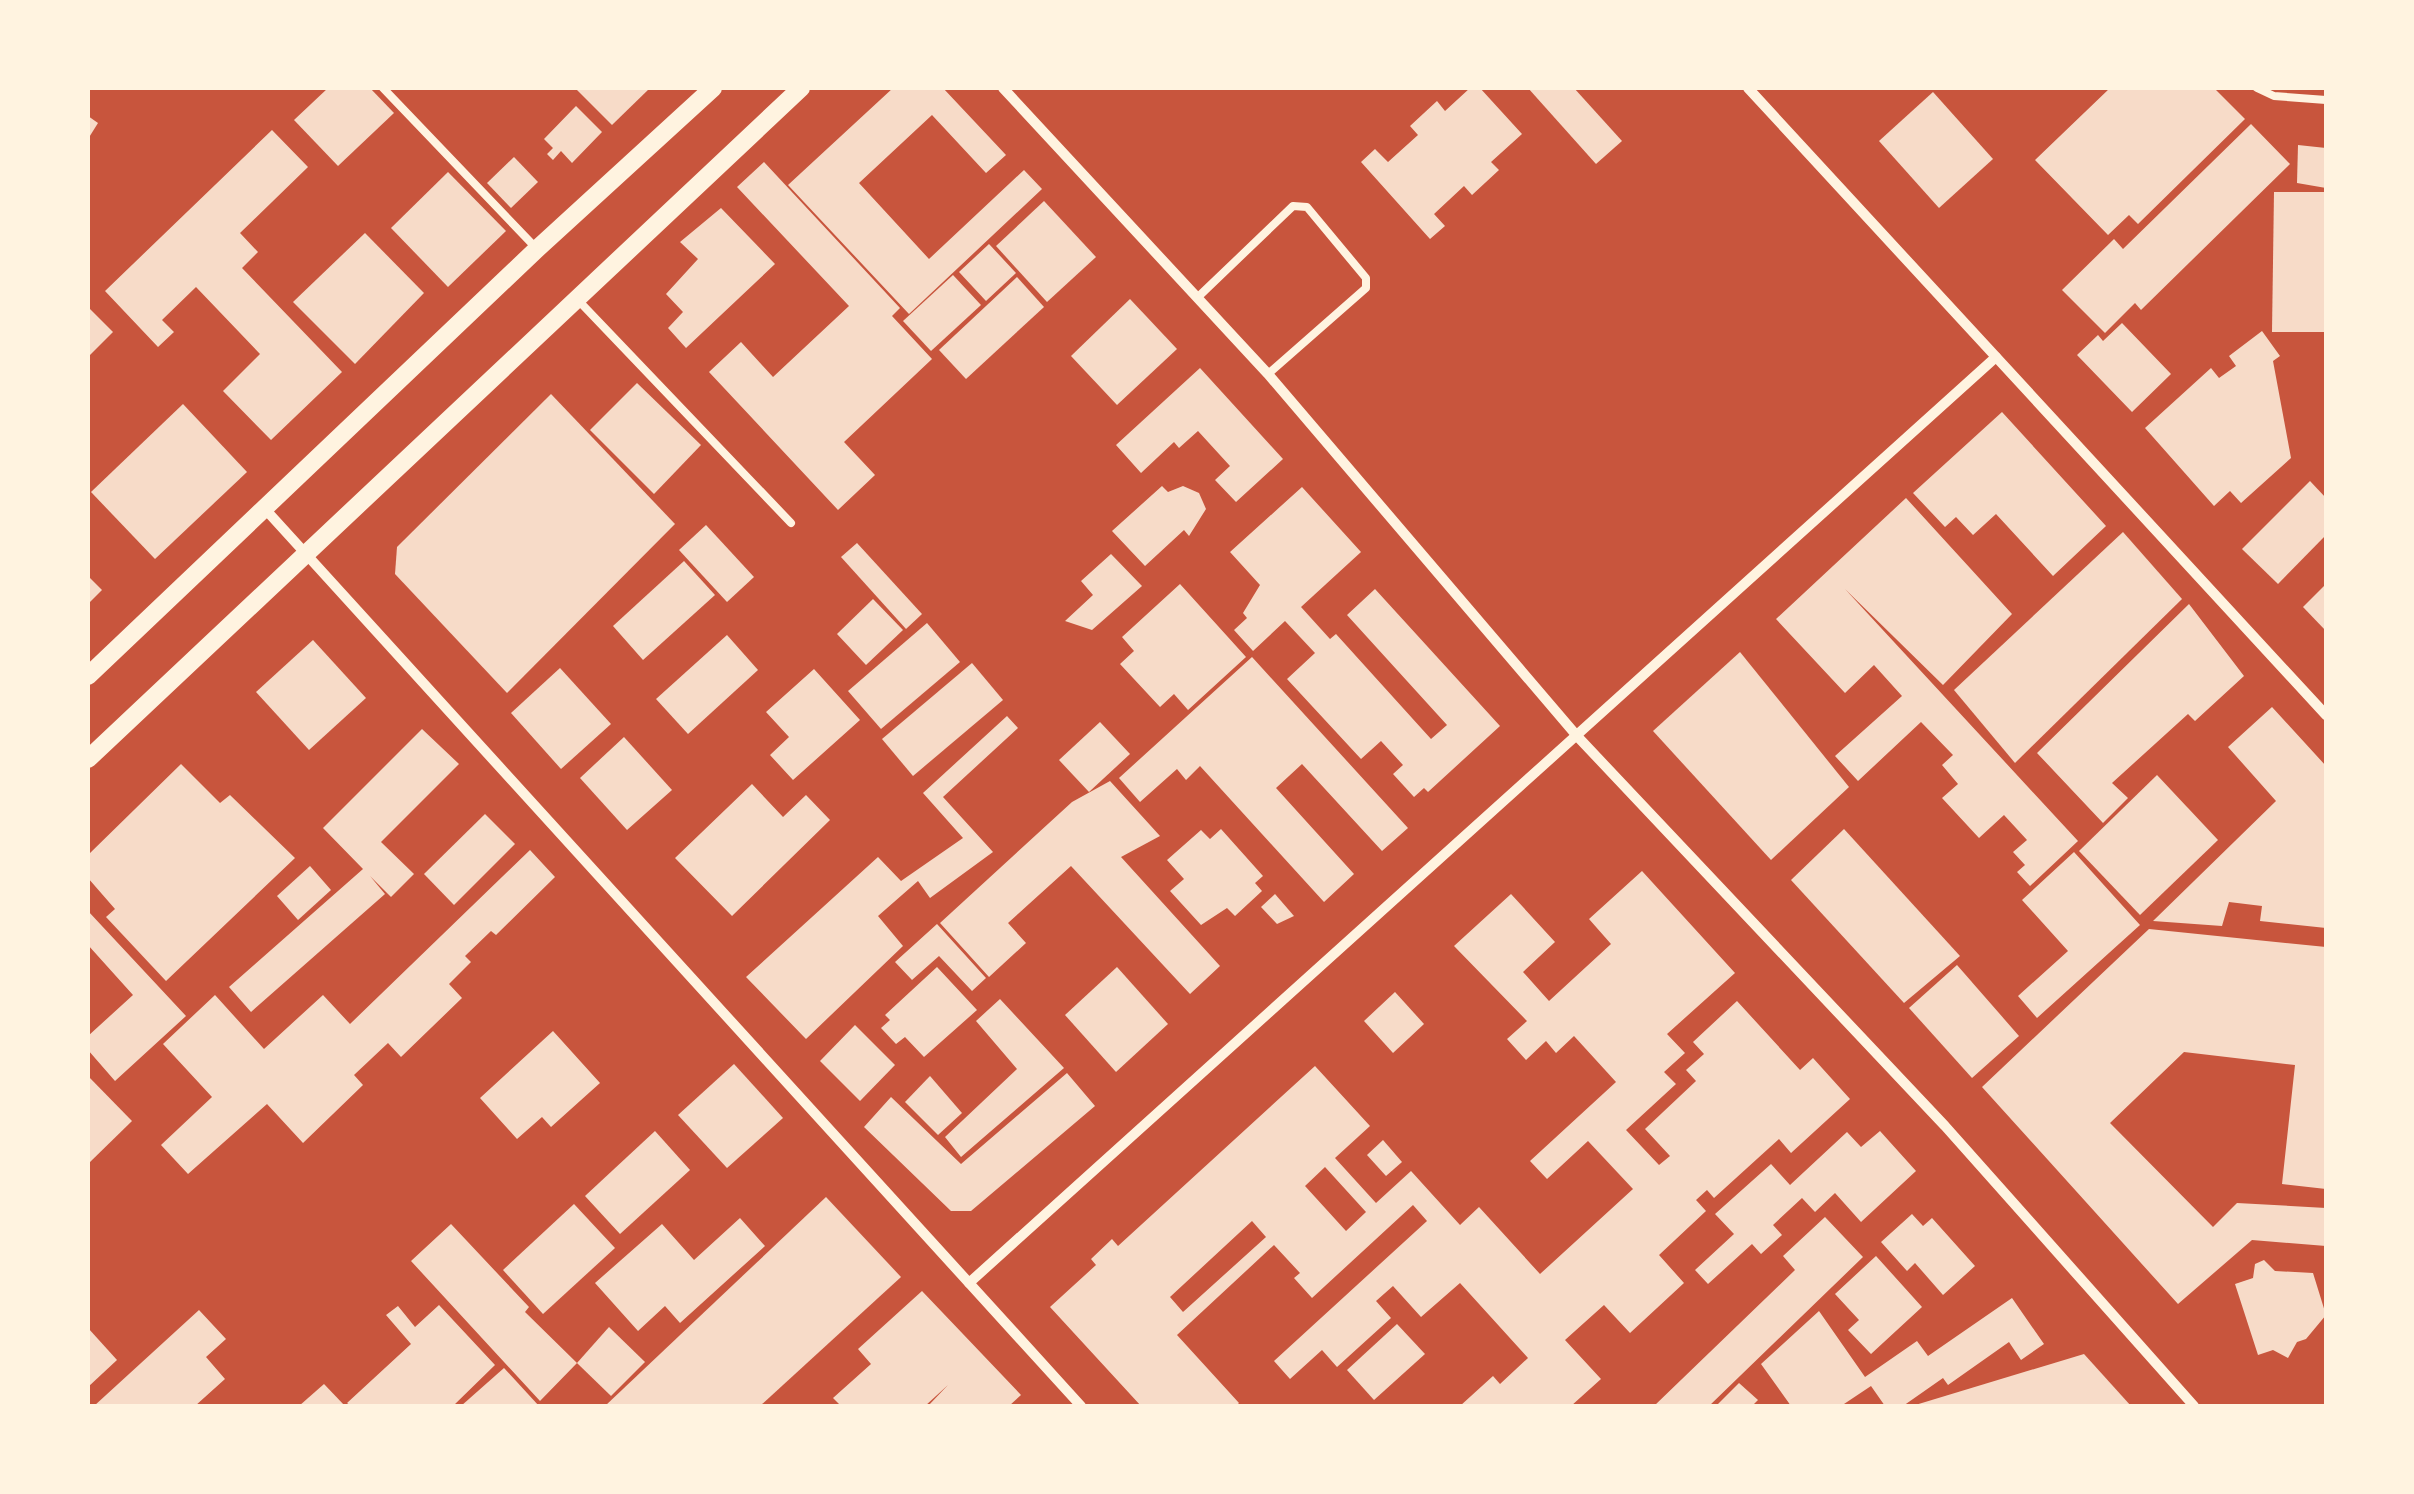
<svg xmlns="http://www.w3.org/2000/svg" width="2414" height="1494" viewBox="0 0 2414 1494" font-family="Mulish,sans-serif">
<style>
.building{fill:#f7dbc8;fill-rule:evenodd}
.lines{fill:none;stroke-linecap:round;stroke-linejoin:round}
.service{stroke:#fff3e0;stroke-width:8}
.minor{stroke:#fff3e0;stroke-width:10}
.tertiary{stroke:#fff3e0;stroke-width:18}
</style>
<rect width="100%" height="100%" fill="#c8553d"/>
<g class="building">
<polygon points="328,88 370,88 394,113 338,166 294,120"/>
<polygon points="575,88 650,88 612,125"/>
<polygon points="893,88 943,88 1006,155 986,173 932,115 859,183 929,259 1024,170 1042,189 909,314 788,185"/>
<polygon points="1470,88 1480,88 1522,134 1491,162 1499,170 1472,195 1464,186 1434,214 1445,226 1430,239 1361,162 1375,149 1388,162 1418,135 1410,126 1437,101 1445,111"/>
<polygon points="1528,88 1574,88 1622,141 1596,164"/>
<polygon points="2110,88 2214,88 2245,119 2138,224 2129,215 2108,235 2035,160"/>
<polygon points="1933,92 1993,159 1939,208 1879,141"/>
<polygon points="576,106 602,132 572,163 561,151 553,160 547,154 553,148 544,139"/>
<polygon points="88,116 98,123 88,139"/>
<polygon points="2251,124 2290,164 2141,310 2135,303 2105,333 2062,290 2114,239 2123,249"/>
<polygon points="272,130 308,167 240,233 258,252 242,268 342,372 271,440 223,391 260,354 196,287 162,320 174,332 158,347 105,291"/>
<polygon points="2298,145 2326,148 2326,188 2297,183"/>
<polygon points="514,157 538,182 511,208 487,183"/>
<polygon points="764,162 900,308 892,316 932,359 844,442 875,475 838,510 709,372 741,342 773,377 849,306 737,187"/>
<polygon points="448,172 506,231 448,287 391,228"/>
<polygon points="2274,192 2326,192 2326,332 2272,332"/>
<polygon points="1044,201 1096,257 1047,302 996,246"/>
<polygon points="721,208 775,264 686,348 668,328 683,312 666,294 698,259 680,242"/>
<polygon points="365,233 424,293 355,364 293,302"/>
<polygon points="989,244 1016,273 986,301 959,272"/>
<polygon points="953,275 981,305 931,351 903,321"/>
<polygon points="1017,277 1044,307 966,379 939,350"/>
<polygon points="1130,299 1177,349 1117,405 1071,356"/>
<polygon points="89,308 113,332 88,357 88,310"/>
<polygon points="2122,323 2171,374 2132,412 2077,355 2098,335 2103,341"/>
<polygon points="2262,331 2280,356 2273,361 2291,458 2241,503 2230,491 2214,506 2145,428 2211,368 2219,378 2236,366 2229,356"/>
<polygon points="1200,368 1283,459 1236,502 1215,480 1230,466 1198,431 1179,448 1174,442 1141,473 1116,445"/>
<polygon points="637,383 701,445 654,494 590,430"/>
<polygon points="551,394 675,524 507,693 395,574 397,547"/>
<polygon points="183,404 247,472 155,559 91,492"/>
<polygon points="2002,412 2106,526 2053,576 1996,514 1973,535 1956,517 1945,527 1913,493"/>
<polygon points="2310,481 2326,498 2326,535 2278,584 2242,549"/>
<polygon points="1162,486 1168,492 1183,486 1199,493 1206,509 1189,536 1184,530 1145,566 1112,531"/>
<polygon points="1302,487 1361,552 1301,607 1330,639 1336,634 1431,739 1447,725 1347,615 1375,589 1500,726 1428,792 1424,788 1414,797 1393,774 1403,765 1381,741 1361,759 1287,679 1315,653 1285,621 1253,651 1234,630 1247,618 1243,613 1260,585 1230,552"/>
<polygon points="1906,498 2012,614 1943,685 1845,589 2078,841 2030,886 2017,872 2025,865 2013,852 2027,840 2004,815 1979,838 1942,798 1958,784 1942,765 1953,755 1921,722 1858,781 1835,756 1902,696 1874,665 1845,693 1776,619"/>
<polygon points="706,525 754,577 727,602 679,550"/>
<polygon points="2123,532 2182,599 2015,763 1954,690"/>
<polygon points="857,543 922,614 906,629 841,557"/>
<polygon points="1111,554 1142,586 1092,630 1065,621 1093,595 1081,581"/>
<polygon points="684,561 715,595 643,660 613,626"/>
<polygon points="88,576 102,590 88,604"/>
<polygon points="1180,584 1246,657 1188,710 1174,694 1160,707 1120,664 1134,651 1122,637"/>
<polygon points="2326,584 2326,631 2303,607"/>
<polygon points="873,599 903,630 866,665 837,634"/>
<polygon points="2189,604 2244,676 2195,721 2188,714 2112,783 2128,798 2103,823 2037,753"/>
<polygon points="927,623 960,662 881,729 848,691"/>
<polygon points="727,635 758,670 688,734 656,699"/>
<polygon points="313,640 366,698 309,750 256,692"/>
<polygon points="1740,652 1849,787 1771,860 1653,731"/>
<polygon points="1252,657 1408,828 1382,851 1302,764 1276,788 1354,874 1324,902 1200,766 1186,780 1177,769 1140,802 1119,778"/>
<polygon points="972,663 1003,700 913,776 882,739"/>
<polygon points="560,668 611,724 561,769 511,713"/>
<polygon points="814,669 860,720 793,780 770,755 789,737 766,712"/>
<polygon points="2272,707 2326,766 2326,928 2260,921 2262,906 2229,902 2222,926 2153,921 2276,801 2228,747"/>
<polygon points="1007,716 1018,728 943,797 993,852 930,898 918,881 878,916 903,946 806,1039 746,977 878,857 901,881 963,838 923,793"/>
<polygon points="1100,722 1130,754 1089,792 1059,760"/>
<polygon points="422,729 459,764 381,842 414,874 391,897 370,876 385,894 251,1012 229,987 363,869 323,828"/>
<polygon points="624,737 672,790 627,830 580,778"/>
<polygon points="181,764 220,803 230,795 295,858 166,981 106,917 115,909 88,878 88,855"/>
<polygon points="2157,775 2218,840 2140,915 2079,851"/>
<polygon points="1110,781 1160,836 1121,857 1220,966 1190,994 1071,866 1008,923 1026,943 989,977 940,923 1072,802"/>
<polygon points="752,784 783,817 806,795 830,820 732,916 675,858"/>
<polygon points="485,814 515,844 454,905 424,874"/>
<polygon points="1221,829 1263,876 1255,883 1262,891 1235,916 1227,908 1201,925 1170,891 1184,879 1167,860 1201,830 1210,839"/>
<polygon points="1844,829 1960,956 1904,1003 1791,880"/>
<polygon points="530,850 555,877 496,935 491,931 465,956 471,962 449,984 462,998 401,1057 388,1043 354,1075 363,1085 303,1143 267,1104 188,1174 161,1145 212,1097 163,1044 215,995 264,1049 323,995 350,1024"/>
<polygon points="2074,852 2140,925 2037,1018 2018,996 2068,951 2022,900"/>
<polygon points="310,866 331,890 298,920 277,896"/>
<path d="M1642,871L1735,973L1667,1034L1685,1053L1664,1072L1676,1084L1626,1130L1659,1165L1670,1156L1645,1129L1696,1081L1686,1070L1704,1054L1693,1042L1737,1001L1800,1070L1813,1058L1850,1099L1791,1153L1779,1139L1714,1198L1707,1190L1696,1200L1706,1211L1659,1255L1684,1283L1630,1333L1604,1305L1565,1340L1601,1379L1571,1406H1460L1493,1376L1500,1384L1528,1358L1460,1283L1421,1317L1393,1286L1376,1301L1391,1318L1337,1367L1322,1350L1290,1379L1274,1361L1427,1221L1413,1205L1312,1298L1294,1278L1300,1273L1274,1245L1177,1335L1239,1403L1236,1406H1141L1050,1307L1096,1265L1091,1259L1112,1239L1118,1246L1315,1066L1370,1126L1335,1158L1376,1203L1411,1171L1460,1225L1479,1207L1540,1274L1633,1189L1588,1141L1547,1179L1530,1161L1616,1082L1574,1036L1556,1053L1546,1041L1526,1060L1507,1039L1527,1021L1454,946L1511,894L1555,942L1523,972L1549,1001L1611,944L1589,919ZM1325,1167L1366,1212L1346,1231L1305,1186ZM1252,1221L1266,1237L1183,1312L1170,1297Z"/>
<polygon points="1275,894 1294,916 1277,924 1261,907"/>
<polygon points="88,911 186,1016 115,1081 88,1050 88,1036 133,995 88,945"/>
<polygon points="937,924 986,978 972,991 939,956 912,980 895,962"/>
<polygon points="2149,929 2326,947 2326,1189 2282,1184 2295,1065 2184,1052 2110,1123 2213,1227 2237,1203 2326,1208 2326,1246 2252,1240 2178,1304 1982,1087"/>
<polygon points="1957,965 2019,1036 1972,1078 1909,1008"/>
<polygon points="937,967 977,1010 924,1057 905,1037 896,1044 881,1028 890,1020 885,1015"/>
<polygon points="1117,967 1168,1024 1116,1072 1065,1015"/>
<polygon points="1395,992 1424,1024 1393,1053 1364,1021"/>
<polygon points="1000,999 1064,1068 961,1157 945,1137 1017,1069 976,1021"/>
<polygon points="855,1025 895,1065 860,1101 820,1061"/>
<polygon points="553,1031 600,1083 551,1127 542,1117 517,1139 480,1098"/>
<polygon points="734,1064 783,1118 727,1168 678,1115"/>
<polygon points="1067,1073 1095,1106 971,1211 951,1211 864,1127 891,1097 961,1164"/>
<polygon points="88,1076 132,1121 88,1164"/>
<polygon points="930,1076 962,1113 938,1135 905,1102"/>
<polygon points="655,1131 690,1170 620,1234 585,1196"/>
<polygon points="1880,1131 1916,1171 1861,1222 1835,1193 1815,1212 1802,1198 1773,1225 1782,1235 1761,1254 1752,1244 1708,1284 1695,1270 1734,1234 1715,1214 1771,1164 1790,1185 1847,1132 1861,1147"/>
<polygon points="1383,1140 1402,1162 1386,1176 1367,1155"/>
<polygon points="826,1197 901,1277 760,1406 605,1406"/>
<polygon points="574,1204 615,1248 543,1314 503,1270"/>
<polygon points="1912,1214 1923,1226 1932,1218 1975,1266 1943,1295 1915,1263 1907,1271 1881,1242"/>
<polygon points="1825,1217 1863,1257 1709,1406 1654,1406 1795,1270 1783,1256"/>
<polygon points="740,1218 765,1246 680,1323 665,1306 638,1331 595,1283 662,1224 694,1260"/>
<polygon points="451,1224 529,1307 525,1312 577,1363 540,1401 411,1261"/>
<polygon points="1876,1256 1922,1307 1871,1354 1848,1330 1859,1320 1835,1294"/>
<polygon points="2264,1260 2275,1271 2313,1273 2326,1315 2306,1339 2297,1342 2288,1358 2273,1350 2258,1355 2235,1284 2253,1278 2255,1264"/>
<polygon points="922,1291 1021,1395 1009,1406 928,1406 948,1385 925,1406 841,1406 833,1398 871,1364 858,1349"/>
<polygon points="2012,1298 2044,1344 2021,1360 2009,1342 1948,1385 1943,1378 1903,1406 1885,1406 1871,1386 1841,1406 1791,1406 1761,1364 1819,1311 1865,1377 1917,1341 1928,1356"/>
<polygon points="439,1305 495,1365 453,1406 351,1406 347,1403 411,1344 386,1315 398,1306 415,1327"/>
<polygon points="199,1310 226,1339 206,1357 225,1379 195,1406 94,1406"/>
<polygon points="1397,1324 1425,1354 1374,1400 1347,1370"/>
<polygon points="609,1327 645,1362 611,1396 577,1363"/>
<polygon points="88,1328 117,1360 88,1387"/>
<polygon points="2084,1354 2131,1406 1912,1406"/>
<polygon points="504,1368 539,1406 461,1406"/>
<polygon points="1739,1383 1758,1400 1752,1406 1716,1406"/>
<polygon points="324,1384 345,1406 299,1406"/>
</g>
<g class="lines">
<g class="service">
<polyline points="383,88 537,249"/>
<polyline points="2257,88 2274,96 2326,100"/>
<polyline points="576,298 791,523"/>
<polyline points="1197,298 1293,206 1307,207 1366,278 1366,288 1268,374"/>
</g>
<g class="minor">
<polyline points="1003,88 1268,374 1577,736 1945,1126 2194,1406"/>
<polyline points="1748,88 2326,715"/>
<polyline points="265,509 1081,1406"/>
<polyline points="969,1283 1996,357"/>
</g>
<g class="tertiary">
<polyline points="88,676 537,249 713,88"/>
<polyline points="88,759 801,88"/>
</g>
</g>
<rect width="2414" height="1494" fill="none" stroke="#fff3e0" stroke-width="180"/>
</svg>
